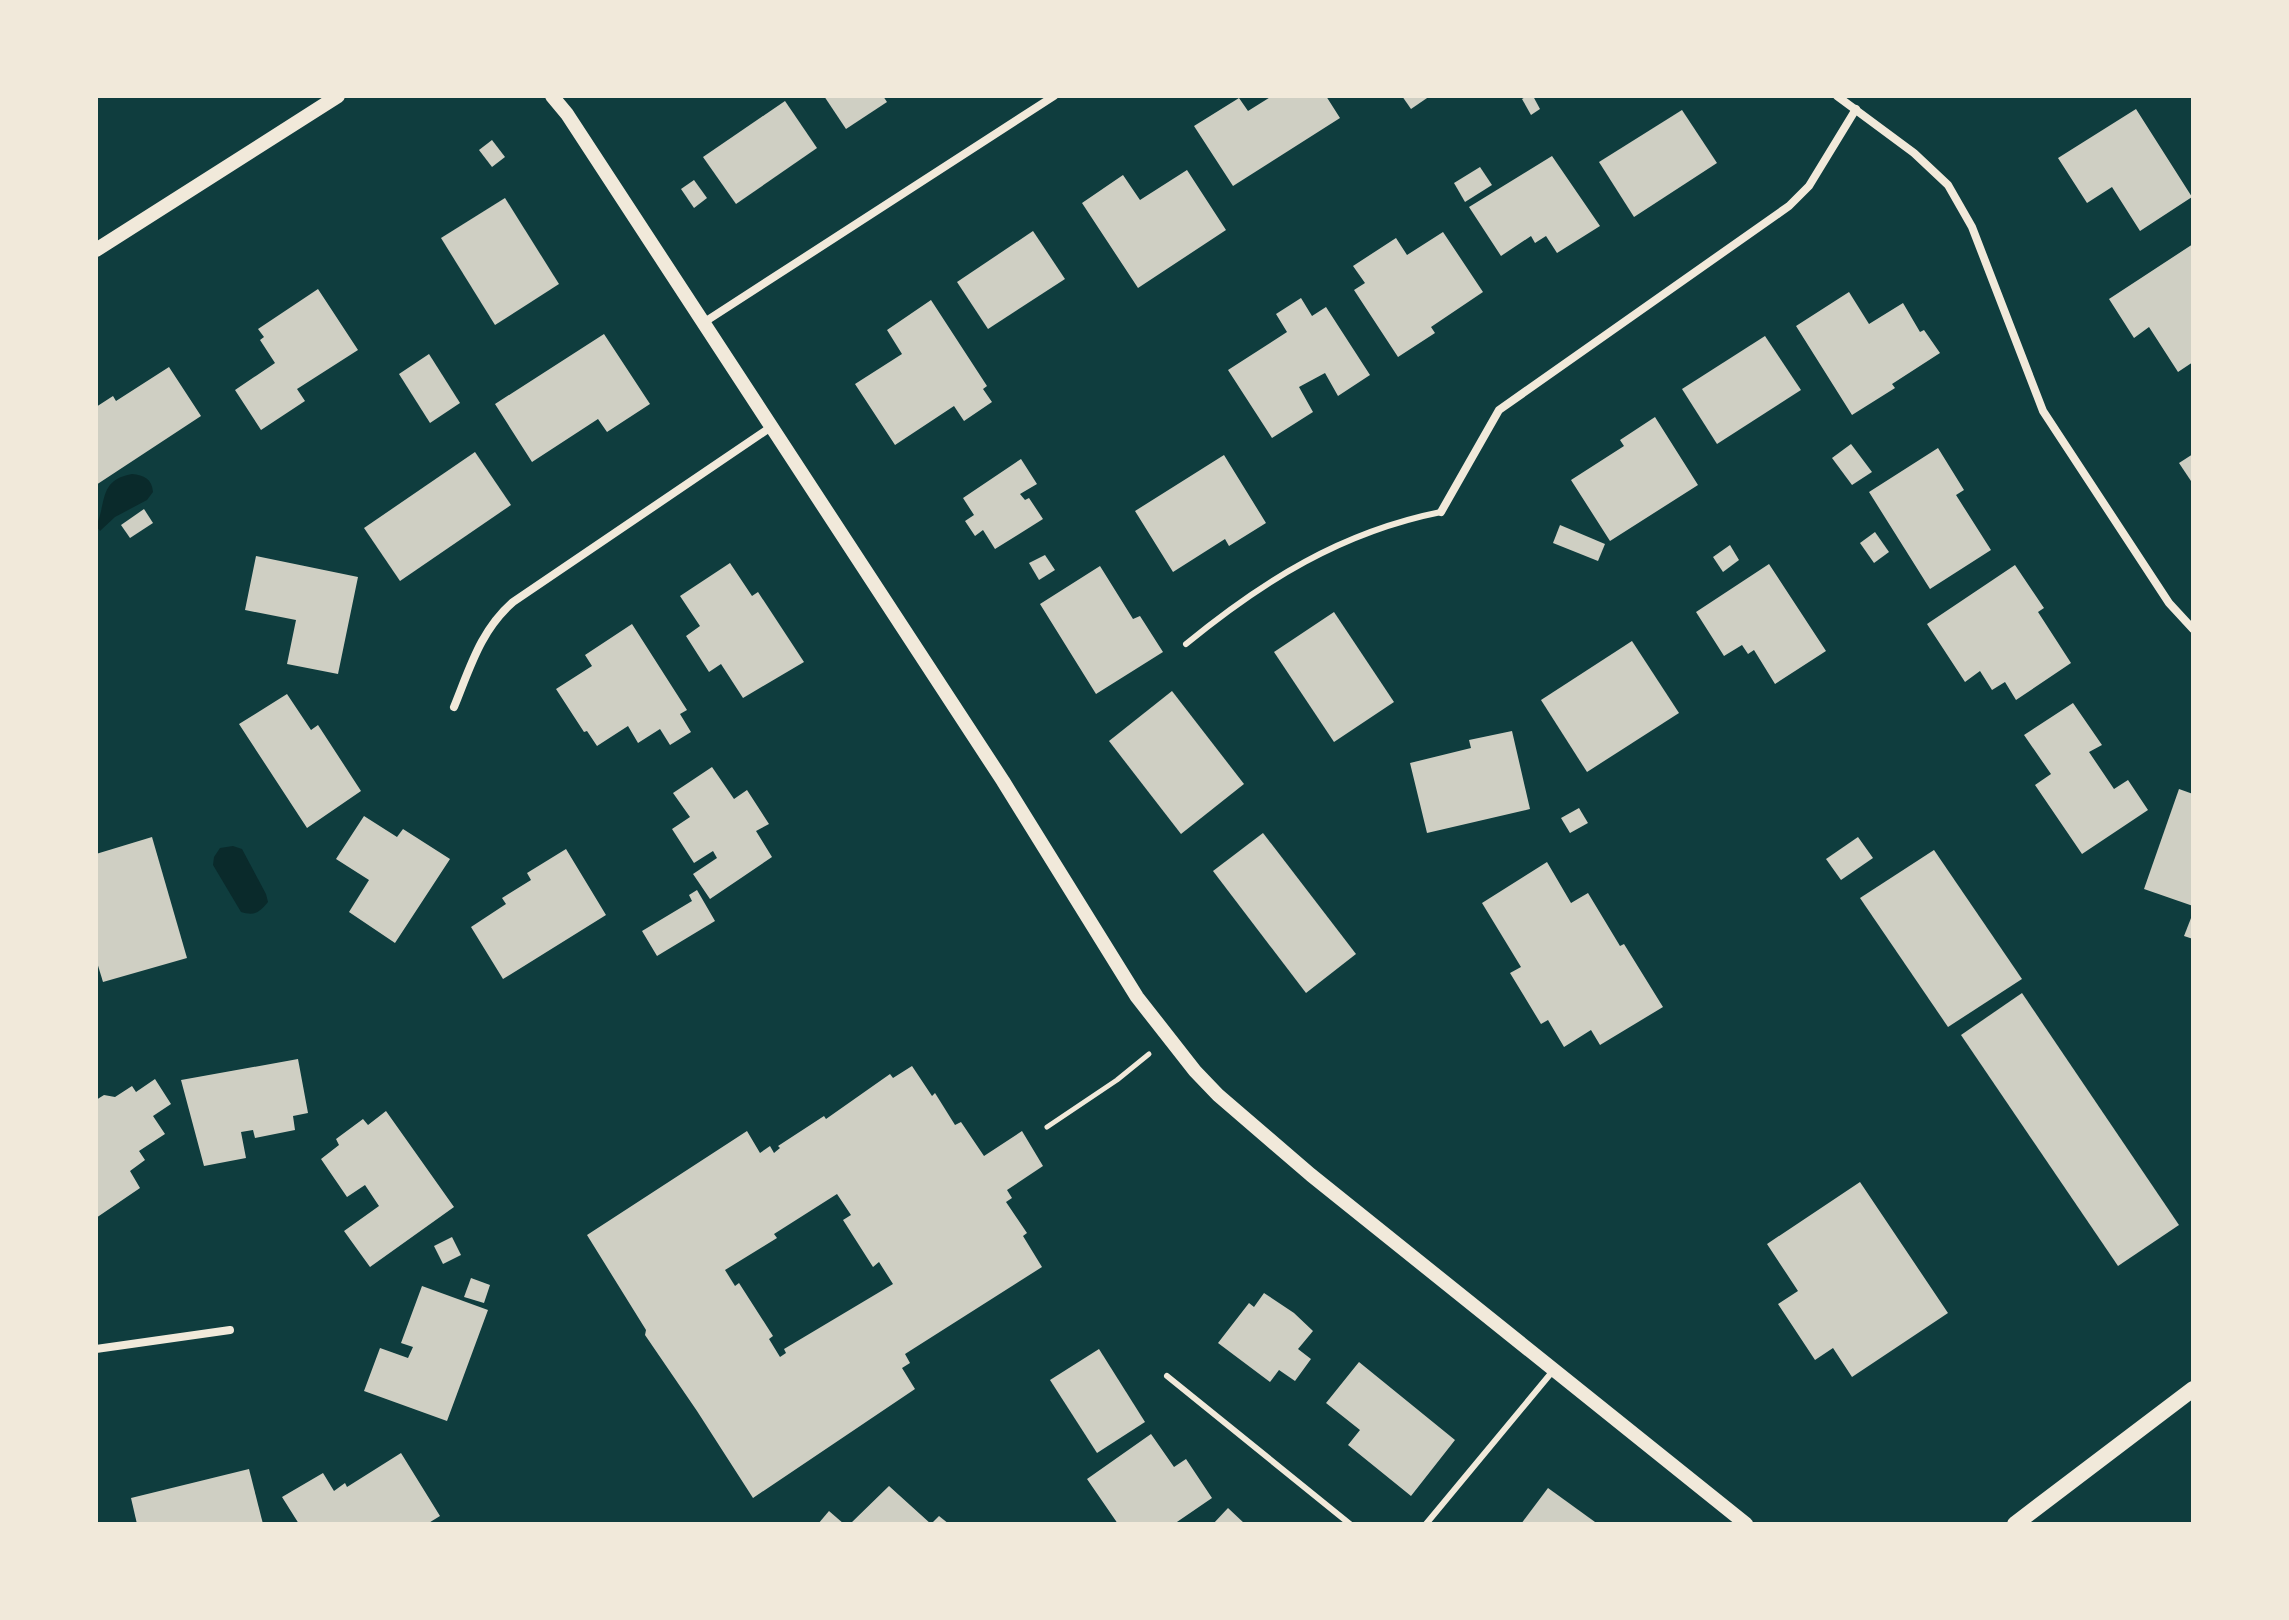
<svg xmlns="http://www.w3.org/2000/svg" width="2289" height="1620" viewBox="0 0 2289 1620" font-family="'Nunito Sans',sans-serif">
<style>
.water{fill:#0a2a2b}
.building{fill:#cfcfc3;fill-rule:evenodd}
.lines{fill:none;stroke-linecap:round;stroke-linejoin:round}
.path{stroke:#f1e9da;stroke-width:5}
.service{stroke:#f1e9da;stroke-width:6}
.minor{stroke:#f1e9da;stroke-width:8}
.tertiary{stroke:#f1e9da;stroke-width:14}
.secondary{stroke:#f1e9da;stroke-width:16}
</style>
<rect width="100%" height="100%" fill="#0f3d3e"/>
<g class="water">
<path d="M132,474C144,475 152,479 153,492L147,500L115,517L100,531L96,526C107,503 98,480 132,474Z"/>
<path d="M233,846L242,849L266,894L268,902C259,913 254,916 241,912L213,865L214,857L220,848Z"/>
</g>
<g class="building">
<polygon points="824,96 883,96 887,102 846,129"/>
<polygon points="1272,96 1326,96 1340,118 1233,186 1194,126 1239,98 1248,111"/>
<polygon points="1402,96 1430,96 1411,109"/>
<polygon points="1527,96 1533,96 1540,109 1531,115 1522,99"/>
<polygon points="785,101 817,148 736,204 703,157"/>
<polygon points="2136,109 2192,197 2140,231 2112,187 2087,203 2058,158"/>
<polygon points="1682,110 1717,163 1634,217 1599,162"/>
<polygon points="492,140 505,157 492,167 479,150"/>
<polygon points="1552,156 1600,226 1557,253 1546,236 1535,243 1531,236 1501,256 1469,207"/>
<polygon points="1480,167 1492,185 1465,202 1454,183"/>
<polygon points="1187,170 1226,230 1138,288 1082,203 1123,175 1140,200"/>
<polygon points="694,180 707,198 694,208 681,189"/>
<polygon points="505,198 559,284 495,325 441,238"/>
<polygon points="1033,231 1065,279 988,329 957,282"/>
<polygon points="1443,232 1483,292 1431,327 1435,333 1398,357 1354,290 1365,283 1353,266 1396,238 1407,255"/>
<polygon points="2193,244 2193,362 2178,372 2149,327 2134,338 2109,299"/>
<polygon points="318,289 358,350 297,389 305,401 261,430 235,390 275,363 260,340 264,337 258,329"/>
<polygon points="1849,292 1869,324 1903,303 1920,332 1924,330 1940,353 1892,384 1895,388 1852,415 1796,326"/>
<polygon points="1301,298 1312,316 1326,307 1370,375 1338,396 1325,373 1299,387 1313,412 1272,438 1228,370 1287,332 1276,314"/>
<polygon points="931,300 987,386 983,389 992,402 964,421 954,406 895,445 855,384 902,354 887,330"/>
<polygon points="604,334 650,404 607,432 598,419 532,462 495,404"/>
<polygon points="1765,336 1801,390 1717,444 1682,389"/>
<polygon points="429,354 460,403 430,423 399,374"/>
<polygon points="169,367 201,416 96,485 96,407 113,396 116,401"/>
<polygon points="1655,417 1698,485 1610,541 1571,480 1624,446 1620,440"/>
<polygon points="1851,444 1872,472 1852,485 1832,458"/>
<polygon points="1938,448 1964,490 1956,495 1991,550 1930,589 1869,492"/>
<polygon points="475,452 511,505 400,581 364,528"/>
<polygon points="2193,454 2193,484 2179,463"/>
<polygon points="1224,455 1266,523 1229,546 1225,539 1173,572 1135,511"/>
<polygon points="1021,459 1037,484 1020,494 1025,500 1029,498 1043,519 995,549 983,530 975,536 965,521 974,515 963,498"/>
<polygon points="144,509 153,523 130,538 121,525"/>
<polygon points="1560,525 1605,544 1598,561 1553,543"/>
<polygon points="1875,532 1889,552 1874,563 1860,543"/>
<polygon points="1730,545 1739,560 1723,572 1713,557"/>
<polygon points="1045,555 1055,570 1039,580 1029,563"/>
<polygon points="256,556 358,577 338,674 287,664 296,620 245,610"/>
<polygon points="730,563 752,596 758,592 804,662 743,698 721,664 709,672 686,636 700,626 680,596"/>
<polygon points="1769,564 1826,651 1775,684 1754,650 1748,654 1742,645 1724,656 1696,612"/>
<polygon points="2015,565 2044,608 2038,612 2071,663 2016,700 2005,682 1992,690 1980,671 1965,682 1927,624"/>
<polygon points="1100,566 1133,619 1140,616 1163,652 1096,694 1040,604"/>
<polygon points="1334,612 1394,702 1334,742 1274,652"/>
<polygon points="632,624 687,710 680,714 691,732 670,745 660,729 638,743 628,726 597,746 587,731 584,732 556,689 592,666 585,655"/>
<polygon points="1632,641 1679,713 1587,772 1541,700"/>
<polygon points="1172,691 1244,784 1181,834 1109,741"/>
<polygon points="287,694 311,730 318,725 361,791 307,828 239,724"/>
<polygon points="2073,703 2102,745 2089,752 2114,789 2128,780 2148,810 2082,854 2035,785 2051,774 2024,735"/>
<polygon points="1512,731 1530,809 1427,833 1410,763 1471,748 1469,740"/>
<polygon points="712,767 734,799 747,790 769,824 756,831 772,857 710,899 693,874 717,858 713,851 694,863 672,829 690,817 673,793"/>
<polygon points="2179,789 2193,794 2193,906 2144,889"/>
<polygon points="1579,808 1588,823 1570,833 1561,818"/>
<polygon points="364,816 397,837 403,829 450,859 395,943 349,912 369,880 336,859"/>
<polygon points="1263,833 1356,954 1306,993 1213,871"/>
<polygon points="152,837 187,958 103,982 96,959 96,854"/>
<polygon points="1858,837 1873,858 1841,880 1826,859"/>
<polygon points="566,849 606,915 503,979 471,927 506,904 502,898 531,880 527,873"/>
<polygon points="1934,850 2022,979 1948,1027 1860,898"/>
<polygon points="1547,862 1571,903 1588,893 1620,946 1624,944 1663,1007 1600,1045 1591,1030 1564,1047 1548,1020 1541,1024 1510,973 1521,967 1482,903"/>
<polygon points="697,890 715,921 657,956 642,931 692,901 689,895"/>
<polygon points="2193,913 2193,939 2184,936"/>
<polygon points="2022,993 2179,1225 2118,1266 1961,1035"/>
<polygon points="298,1059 308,1113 293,1116 295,1130 255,1138 253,1130 241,1132 246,1158 204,1166 181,1080"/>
<path d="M912,1066L932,1096L935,1093L955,1125L961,1122L984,1156L1022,1131L1043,1166L1007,1190L1012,1198L1006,1202L1027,1233L1023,1236L1042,1267L905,1354L910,1363L902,1368L915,1389L753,1498L697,1411L645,1335L646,1330L587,1235L747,1131L760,1153L770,1146L774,1153L780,1148L778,1146L824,1116L826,1119L890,1074L893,1078ZM837,1194L851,1215L843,1220L873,1267L879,1262L893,1284L784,1349L786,1353L780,1357L769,1339L773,1336L739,1283L735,1286L725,1270L777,1238L774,1234Z"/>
<polygon points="155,1079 171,1104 153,1116 165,1134 139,1151 145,1160 130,1171 140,1188 96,1218 96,1100 104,1095 115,1097 132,1086 136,1092"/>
<polygon points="386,1111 454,1207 370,1267 344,1231 379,1206 365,1185 347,1197 321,1159 339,1145 336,1139 363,1119 368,1125"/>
<polygon points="1860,1182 1948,1313 1852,1377 1833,1348 1815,1360 1778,1304 1798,1291 1767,1244"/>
<polygon points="452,1237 461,1255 443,1264 434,1246"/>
<polygon points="471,1278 490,1285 484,1303 464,1297"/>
<polygon points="422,1286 488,1310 447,1421 364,1391 380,1348 408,1358 413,1347 401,1343"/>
<polygon points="1264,1293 1294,1313 1313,1331 1298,1349 1311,1359 1295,1381 1279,1370 1270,1382 1218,1343 1249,1303 1254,1307"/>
<polygon points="1099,1349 1145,1422 1097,1453 1050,1380"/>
<polygon points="1359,1362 1455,1440 1411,1496 1348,1445 1360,1430 1326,1403"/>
<polygon points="1151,1434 1174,1467 1186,1459 1212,1498 1174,1524 1118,1524 1087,1479"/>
<polygon points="401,1453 440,1516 427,1524 299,1524 282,1497 323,1473 334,1491 345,1483 347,1487"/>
<polygon points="249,1469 263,1524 137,1524 131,1498"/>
<polygon points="889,1486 931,1524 939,1516 949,1524 850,1524"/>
<polygon points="1548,1488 1595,1522 1593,1524 1521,1524"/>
<polygon points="1228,1508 1245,1524 1213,1524"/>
<polygon points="829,1511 844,1524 818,1524"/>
</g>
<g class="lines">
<polyline class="path" points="1047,1127 1117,1080 1149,1054"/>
<g class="service">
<path d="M1186,644C1263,581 1341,532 1441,512"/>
<polyline points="1167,1376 1350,1524"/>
<polyline points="1426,1524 1552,1372"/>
</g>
<g class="minor">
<polyline points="1837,96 1914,153 1948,185 1972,227 2043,411 2169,603 2193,629"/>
<polyline points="703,323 1054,96"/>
<polyline points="1441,512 1499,410 1789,206 1809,186 1856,109"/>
<path d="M454,707C470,668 480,631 513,602L771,427"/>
<polyline points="96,1349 230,1330"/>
</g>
<g class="tertiary">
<polyline points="552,96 567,114 1003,781 1137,997 1195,1071 1218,1095 1311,1175 1746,1524"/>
<polyline points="96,250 338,96"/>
</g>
<polyline class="secondary" points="2015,1524 2193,1389"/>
</g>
<rect width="2289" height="1620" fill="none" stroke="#f1e9da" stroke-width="196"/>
</svg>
